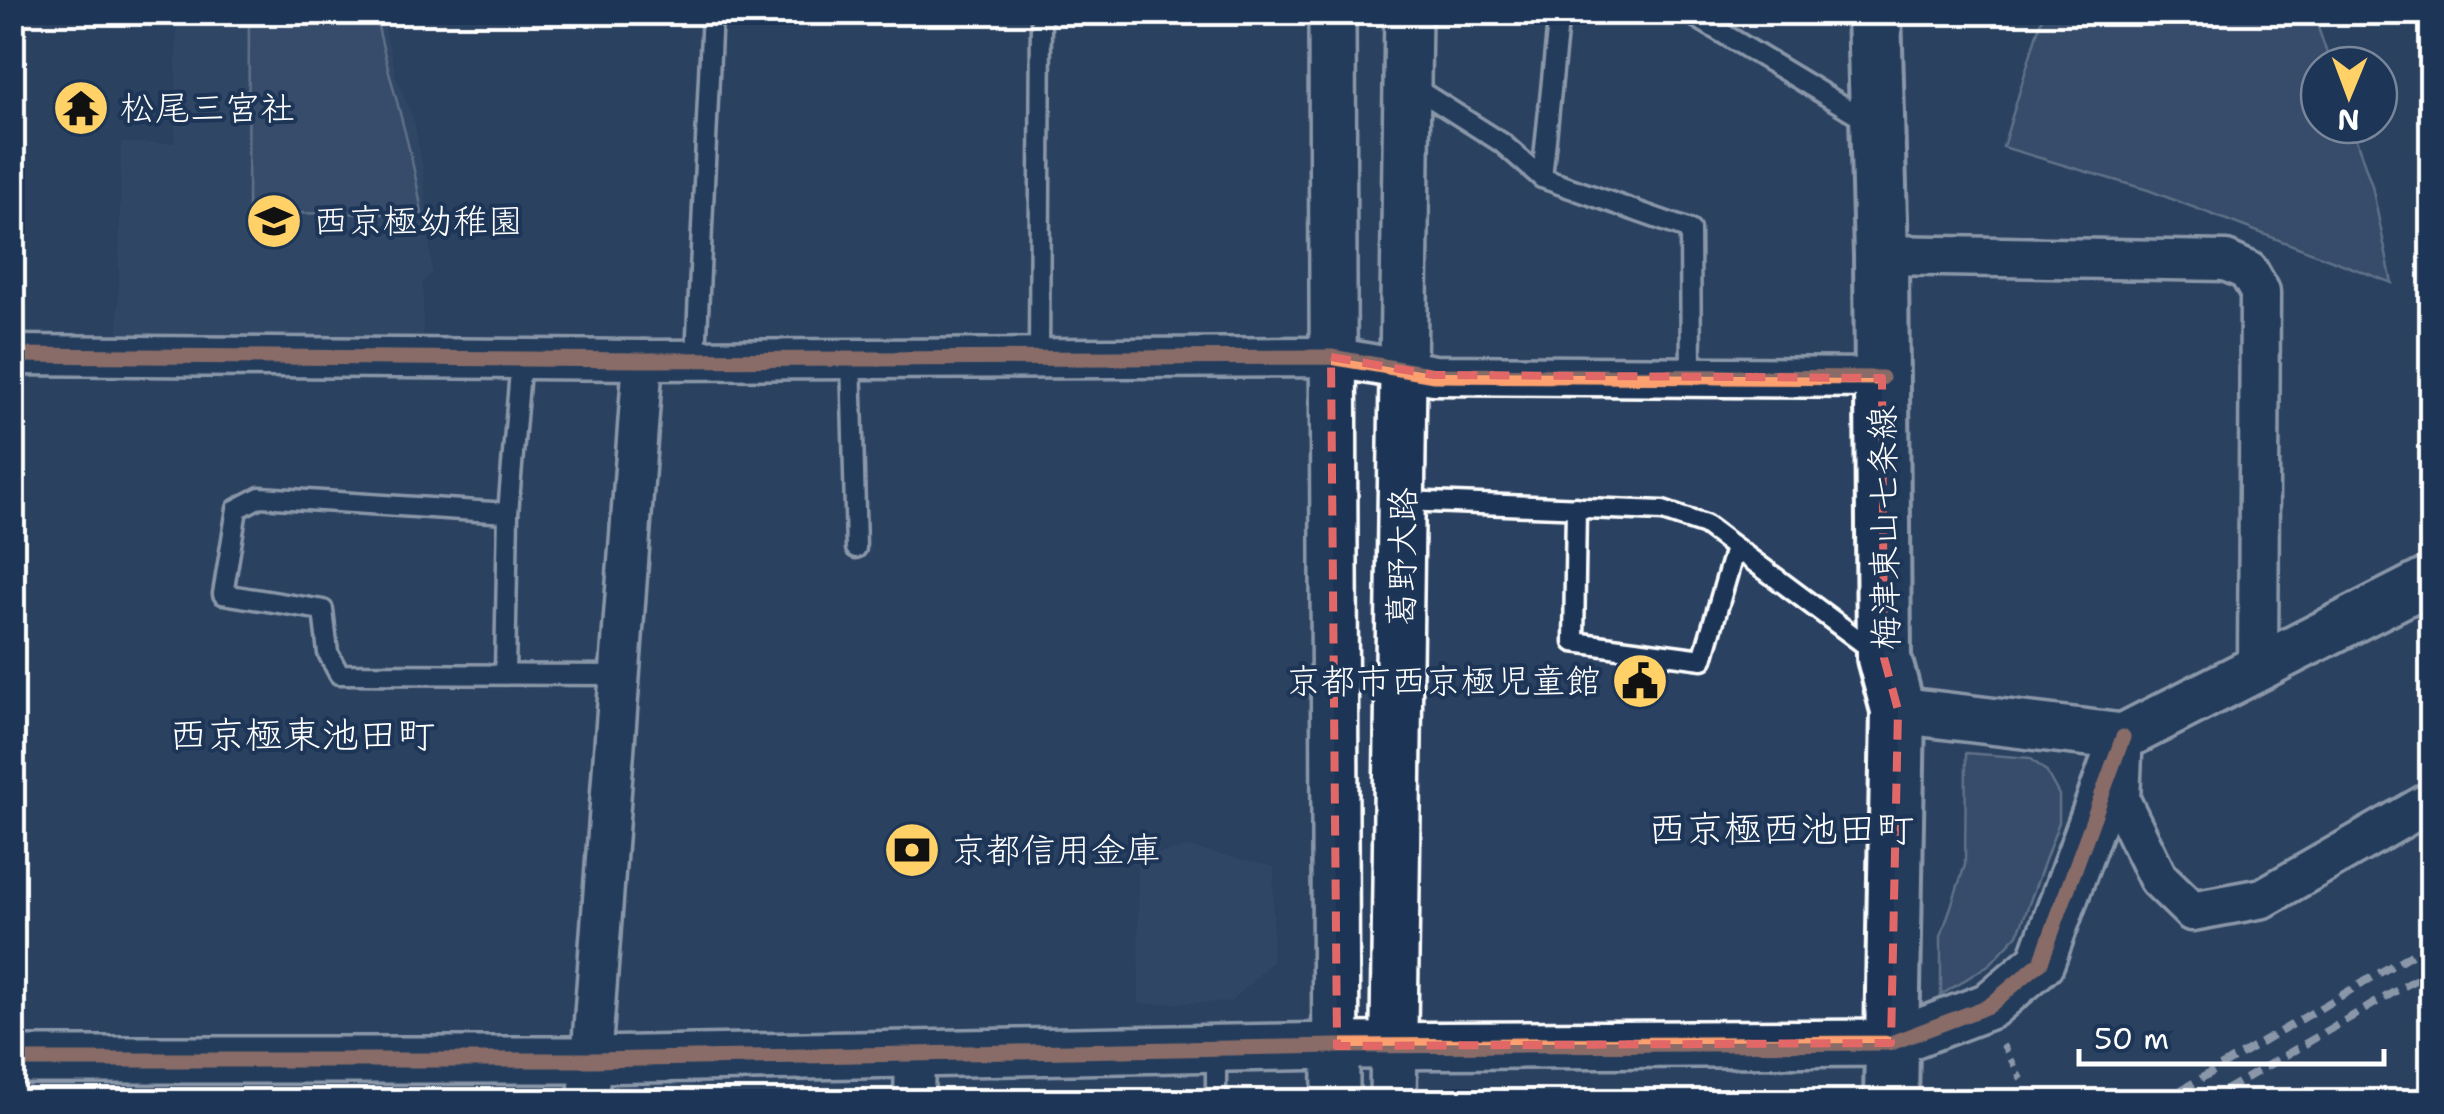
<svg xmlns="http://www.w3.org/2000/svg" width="2444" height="1114" viewBox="0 0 2444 1114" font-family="'Shantell Sans','Klee One',sans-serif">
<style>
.built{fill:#394e6c}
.green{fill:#465975;stroke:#a2acba;stroke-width:2.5}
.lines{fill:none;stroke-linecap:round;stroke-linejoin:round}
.service-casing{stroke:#fff;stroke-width:25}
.minor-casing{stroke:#fff;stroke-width:45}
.tertiary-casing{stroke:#fff;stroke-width:52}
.secondary-casing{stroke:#fff;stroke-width:60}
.path{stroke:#fff;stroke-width:6;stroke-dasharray:8 8;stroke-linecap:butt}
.service{stroke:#1d3557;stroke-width:18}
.minor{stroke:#1d3557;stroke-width:38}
.tertiary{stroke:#1d3557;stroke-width:45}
.secondary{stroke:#1d3557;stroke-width:52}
.rail{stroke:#fff;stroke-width:8;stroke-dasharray:15 8;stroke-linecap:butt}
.cycleway-casing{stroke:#1d3557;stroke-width:21}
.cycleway{stroke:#fca06f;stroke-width:15}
.marked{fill:none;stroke:#e26868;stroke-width:8;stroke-dasharray:20 12;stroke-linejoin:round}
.labels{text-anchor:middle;stroke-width:8;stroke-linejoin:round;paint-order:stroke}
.poi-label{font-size:35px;fill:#fff;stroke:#1d3557;text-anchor:start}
.street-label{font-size:35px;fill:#fff;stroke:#1d3557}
.neighbourhood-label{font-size:38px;fill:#fff;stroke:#1d3557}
</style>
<rect width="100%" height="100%" fill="#2a4161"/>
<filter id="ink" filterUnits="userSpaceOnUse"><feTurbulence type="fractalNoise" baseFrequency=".01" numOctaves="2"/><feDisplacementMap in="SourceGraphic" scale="20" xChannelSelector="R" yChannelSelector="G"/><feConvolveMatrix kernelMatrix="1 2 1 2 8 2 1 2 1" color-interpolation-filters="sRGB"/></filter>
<g filter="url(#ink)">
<g class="built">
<polygon points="177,13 381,13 397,79 415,125 423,170 432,273 423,282 423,346 169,345 150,334 118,334 121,143 175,143"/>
<polygon points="1188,847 1274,867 1272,961 1231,1002 1139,1004 1138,859"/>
</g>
<g class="green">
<path d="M249,13H375C389,81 412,145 422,214L248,213Z"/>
<polygon points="2043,13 2313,13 2331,65 2319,65 2319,125 2351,125 2372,186 2392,283 2148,190 2003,147"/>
<polygon points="1966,753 2030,758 2046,771 2059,795 2059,822 2018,934 1990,964 1941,995 1941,936 1965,865"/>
</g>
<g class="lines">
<g class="service-casing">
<g id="service">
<polyline points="1680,12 1694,16 1870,122"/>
<polyline points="1409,84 1502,143 1542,178 1559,12"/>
<polyline points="1542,178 1690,230 1691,376"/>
<polyline points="696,357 712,12"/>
<polyline points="1039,357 1041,12"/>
<polyline points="851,358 856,548"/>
<polyline points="1403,501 1663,511 1705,525 1875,652"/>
<polyline points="1576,507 1574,642 1703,659 1735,548"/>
<polyline points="508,513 260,497 237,509 223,594 323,610 328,653 339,674 620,675"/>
<polyline points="505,674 508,513 521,359"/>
<polyline points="1216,1048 1216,1102"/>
</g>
</g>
<g class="minor-casing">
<g id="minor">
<polyline points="1881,255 2226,261 2248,271 2260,292 2258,668"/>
<polyline points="12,355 643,360 1331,357 1434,375 1882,378"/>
<polyline points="2122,754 2120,800 2158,878 2192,911 2263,898 2432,801"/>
<polyline points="588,1102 643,360"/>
<polyline points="914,1102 915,1054"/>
</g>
</g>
<g class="tertiary-casing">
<g id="tertiary">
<polyline points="1332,12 1336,1102"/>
<polyline points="1898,710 2123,737 2432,579"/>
<polyline points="12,1060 591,1060 1337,1046 1891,1043 1989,1006 2041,962 2123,737"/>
<polyline points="1393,1102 1408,12"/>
</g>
</g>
<g class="secondary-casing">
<polyline id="secondary" points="1874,12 1881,255 1884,658 1898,710 1891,1102"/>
</g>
<polyline class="path" points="2003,1045 2021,1079"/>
<use href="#service" class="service"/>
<use href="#minor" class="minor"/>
<use href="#tertiary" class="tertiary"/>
<use href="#secondary" class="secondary"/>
<g class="rail">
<polyline points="2161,1102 2432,942"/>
<polyline points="2205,1102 2432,970"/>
</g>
<g class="cycleway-casing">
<g id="cycleway">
<polyline points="12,355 643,360 1331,357 1434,375 1882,378"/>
<polyline points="12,1060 591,1060 1337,1046 1891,1043 1989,1006 2041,962 2123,737"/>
</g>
</g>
<use href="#cycleway" class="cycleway"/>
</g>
</g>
<path d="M0 0H2444V1114H0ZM1331,357L1434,375L1882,378L1884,658L1898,710L1891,1043L1337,1046Z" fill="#2a4161" fill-opacity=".55" fill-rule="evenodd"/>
<path class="marked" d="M1331,357L1434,375L1882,378L1884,658L1898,710L1891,1043L1337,1046Z"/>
<defs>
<g id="temple-disc" transform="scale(2.875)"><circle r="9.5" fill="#ffd166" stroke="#1d3557"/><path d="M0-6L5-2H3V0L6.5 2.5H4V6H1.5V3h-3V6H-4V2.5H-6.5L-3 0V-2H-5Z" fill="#111"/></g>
<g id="school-disc" transform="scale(2.875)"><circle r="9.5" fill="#ffd166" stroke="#1d3557"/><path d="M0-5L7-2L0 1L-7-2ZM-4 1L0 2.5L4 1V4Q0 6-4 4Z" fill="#111"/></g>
<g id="civic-disc" transform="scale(2.875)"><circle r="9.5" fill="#ffd166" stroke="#1d3557"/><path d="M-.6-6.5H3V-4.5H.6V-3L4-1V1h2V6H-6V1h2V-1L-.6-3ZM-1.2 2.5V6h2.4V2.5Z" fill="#111"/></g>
<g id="bank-disc" transform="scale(2.875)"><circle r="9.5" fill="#ffd166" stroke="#1d3557"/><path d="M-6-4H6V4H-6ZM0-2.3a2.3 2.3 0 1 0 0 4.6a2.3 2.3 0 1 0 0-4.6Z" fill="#111"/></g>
</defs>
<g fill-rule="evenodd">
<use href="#temple-disc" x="81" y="108"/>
<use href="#school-disc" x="274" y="221"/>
<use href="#civic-disc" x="1640" y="681"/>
<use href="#bank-disc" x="912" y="850"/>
</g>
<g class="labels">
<g class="poi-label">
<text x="120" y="120">松尾三宮社</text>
<text x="313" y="233">西京極幼稚園</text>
<text x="1601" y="693" text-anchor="end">京都市西京極児童館</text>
<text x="951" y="862">京都信用金庫</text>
</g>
<g class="street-label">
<text transform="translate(1884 528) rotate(-91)" y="12">梅津東山七条線</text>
<text transform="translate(1402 557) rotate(-89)" y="12">葛野大路</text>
</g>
<g class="neighbourhood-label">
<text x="302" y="748">西京極東池田町</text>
<text x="1781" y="842">西京極西池田町</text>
</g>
</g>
<rect width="2444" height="1114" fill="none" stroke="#1d3557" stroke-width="50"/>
<rect x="25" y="25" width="2394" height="1064" fill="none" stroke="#fff" stroke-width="4" filter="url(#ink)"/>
<g transform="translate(2349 95) rotate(181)"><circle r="48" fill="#1d3557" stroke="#77869a" stroke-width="2.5"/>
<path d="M0-8L18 38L0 25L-18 38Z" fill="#ffd166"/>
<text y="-15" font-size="28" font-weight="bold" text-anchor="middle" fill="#ffffff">N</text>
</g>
<path d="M2079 1049v15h305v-15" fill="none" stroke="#ffffff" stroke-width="5"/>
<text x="2094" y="1049" font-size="30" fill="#ffffff" stroke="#1d3557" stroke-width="8" paint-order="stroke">50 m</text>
</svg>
